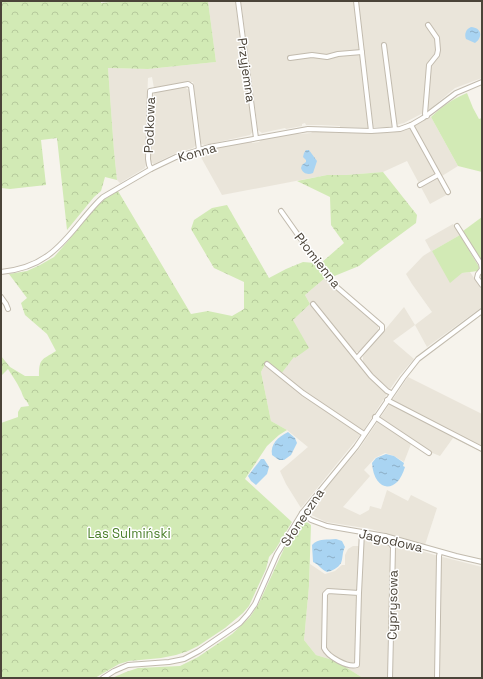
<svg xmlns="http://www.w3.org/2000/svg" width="483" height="679" viewBox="0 0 483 679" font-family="'Space Grotesk',sans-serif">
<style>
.residential{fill:#eae5da}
.green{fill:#d2eab5}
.forest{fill:url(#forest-crowns)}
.water{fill:url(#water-ripples)}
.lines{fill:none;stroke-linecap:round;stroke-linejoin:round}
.minor-casing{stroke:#c2bbae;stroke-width:6}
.minor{stroke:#fff;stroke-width:4}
.labels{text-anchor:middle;stroke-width:3;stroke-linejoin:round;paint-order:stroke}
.street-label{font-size:13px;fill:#4b4439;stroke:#fff}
.park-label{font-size:13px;fill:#4a7f2a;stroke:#fff}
</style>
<defs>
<pattern id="forest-crowns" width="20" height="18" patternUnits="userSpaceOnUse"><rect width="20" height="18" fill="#d2eab5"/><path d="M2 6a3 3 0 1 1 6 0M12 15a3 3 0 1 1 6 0" fill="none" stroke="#b6ca9c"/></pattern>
<pattern id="water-ripples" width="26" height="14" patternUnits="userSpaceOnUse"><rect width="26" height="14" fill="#a9d4f2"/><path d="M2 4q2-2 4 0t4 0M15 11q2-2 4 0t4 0" fill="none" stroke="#8caec5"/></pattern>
</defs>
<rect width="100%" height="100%" fill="#f6f3ec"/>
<g class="residential">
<polygon points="208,1 235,1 253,131 250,135 205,145 201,144 193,82 186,82 154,88 152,77 148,78 145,148 146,164 145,168 120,183 117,180 114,151 108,68 148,69 216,62"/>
<polygon points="241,1 354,1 369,128 340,127 340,126 321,125 306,125 305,123 302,124 302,126 286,129 285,128 262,133 258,130"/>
<polygon points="357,1 482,1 482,78 455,88 429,110 427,109 423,113 404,123 388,127 373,127"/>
<polygon points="184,87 189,90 196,145 193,148 174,154 154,164 151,162 151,150 152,97 155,92"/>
<polygon points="431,117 458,166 442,176 450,193 430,204 407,161 383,172 346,175 327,175 222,195 198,152 251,141 252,143 259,142 262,139 297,133 299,134 311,133 312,132 334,132 335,133 389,133 406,130"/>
<polygon points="453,224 460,235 432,251 462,273 470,272 482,290 482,307 427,347 415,325 393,341 414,359 400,375 390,389 376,378 363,362 363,356 404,307 415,325 432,312 412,284 406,274 423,256 431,251 425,240"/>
<polygon points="325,278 331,286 357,307 378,326 378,330 360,352 355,352 314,302 311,304 367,374 387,394 363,431 304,392 281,374 294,357 295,358 293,320 310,304 305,295"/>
<polygon points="265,365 301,392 302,395 361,434 301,508 286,484 280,471 308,447 287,430 271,421 261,372"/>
<polygon points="408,377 482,414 482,452 453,438 440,456 430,452 380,418"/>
<polygon points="378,421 411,444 404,462 394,456 385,453 375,458 364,470 370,476 343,507 360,515 369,510 370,506 381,509 387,490 408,501 411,495 437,508 425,545 371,529 326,522 307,513 306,511 359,449"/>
<polygon points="366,538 378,539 378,542 397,544 435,555 482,567 482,678 363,678 336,661 316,655 304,640 309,586 310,564 325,574 335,571 342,565 345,565 345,555 348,549 353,546 359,546 364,541 366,540"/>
</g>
<g class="green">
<path d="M467,93L473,108L479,119L482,118V172L458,166L431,117C444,105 451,100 467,93Z"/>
<polygon points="482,217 482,263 463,231"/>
<polygon points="460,235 479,267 478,271 462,273 450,283 432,251"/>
</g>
<g class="forest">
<polygon points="1,1 101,1 101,3 119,1 208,1 216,62 148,69 108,68 114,151 117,180 105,177 101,191 94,197 67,230 57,138 41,140 46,185 10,189 1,188"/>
<polygon points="383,172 417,215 416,223 374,254 359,266 332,277 321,263 344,243 331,225 330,197 297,181 327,175 346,175"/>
<path d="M118,191L191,314L208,311L232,316L244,309V282L214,268L191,229L194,220L212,208L227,205L269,278L286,269L303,262L315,263L325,278L305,295L310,304L293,320L309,348L295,358L294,357L281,374L266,363L261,372L271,421L287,430L279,435L267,446L245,479L292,522L275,550L269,557L266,569L249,606L243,613L225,628L198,646L188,651L176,655L161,658L129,661L119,664L95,678H1V423L18,417V412L21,407L29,406C28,402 26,401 24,398C22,395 22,392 20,389C17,382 12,376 8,369L1,376V356L10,367L25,376H39C39,358 42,360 56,351L47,334L25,315L21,303L27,298L9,274L27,271L40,265L54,257L68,241L100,202Z"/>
<polygon points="302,520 304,520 311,525 309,586 304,640 316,655 336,661 363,678 112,678 126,672 138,668 180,666 198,657 232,634 250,617 259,603 288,540"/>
</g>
<g class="water">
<path d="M471,27C482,28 483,37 475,43L466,39C464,34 466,29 471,27Z"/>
<path d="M306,150H309L317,161L313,173C308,175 303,174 301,168L302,165L306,162V160L303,157L304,153Z"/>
<path d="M288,432L295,438L297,443L291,455L284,460H279L272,455C270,444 278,437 288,432Z"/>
<path d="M386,454L394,456L404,463L403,466L405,467C397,495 374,492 372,463L376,458Z"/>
<polygon points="261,459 264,459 269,467 267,474 256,485 251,481 248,476"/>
<path d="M336,539L342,541L345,547C342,552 343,559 341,563C338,568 332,571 327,572C320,569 320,565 313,562L312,545C318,538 328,540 336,539Z"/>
</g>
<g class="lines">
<g class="minor-casing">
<g id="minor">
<polyline points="238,1 256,138"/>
<polyline points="356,1 371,131"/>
<polyline points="384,45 395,129"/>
<polyline points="290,58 312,55 327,57 338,54 362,52"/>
<polyline points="427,116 425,114 429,65 437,55 438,50 437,38 428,25"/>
<polyline points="411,125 448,192"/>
<polyline points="151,169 149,165 148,159 150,91 188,84 191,86 199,150"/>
<polyline points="420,185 438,175"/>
<polyline points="281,211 332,283 382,326 382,330 357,358"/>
<polyline points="457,226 481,264 482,269"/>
<polyline points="482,269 478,274 477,278 482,285"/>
<path d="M1,272C41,268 58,250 82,220C89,212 95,204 103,197L151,169L176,157L209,147L308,129L371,131L387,130L400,129L411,125L423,118L456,93L482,82"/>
<polyline points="1,297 6,304 8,309"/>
<polyline points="313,304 371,376 387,391 391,393"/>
<polyline points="267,364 303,393 364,434"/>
<polyline points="387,400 482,449"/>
<polyline points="375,417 429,453"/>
<polyline points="302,513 311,520 327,526 385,536 456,556 482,562"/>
<polyline points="385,536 385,540 391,544 393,547 390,678"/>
<path d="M359,593L328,591L325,594L324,648C328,657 348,668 357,665L359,593L362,532"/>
<polyline points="103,678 114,671 128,665 169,662 184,659 199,651 230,630 240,623 248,614 255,604 277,554 302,513 356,447 403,378 418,359 482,311"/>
<polyline points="437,678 439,556 440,552"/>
</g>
</g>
<use href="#minor" class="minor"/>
</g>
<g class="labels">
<g class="street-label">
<text transform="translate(247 70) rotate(82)" y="5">Przyjemna</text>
<text transform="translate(149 125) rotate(-88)" y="5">Podkowa</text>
<text transform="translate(197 152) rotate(-16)" y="5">Konna</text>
<text transform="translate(318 260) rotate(52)" y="5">Płomienna</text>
<text transform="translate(302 517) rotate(-56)" y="5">Słoneczna</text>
<text transform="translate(391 540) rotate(13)" y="5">Jagodowa</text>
<text transform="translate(392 605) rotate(-89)" y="5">Cyprysowa</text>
</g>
<g class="park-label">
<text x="129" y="538">Las Sulmiński</text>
</g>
</g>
<rect width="483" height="679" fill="none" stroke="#4b4439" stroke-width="4"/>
</svg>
